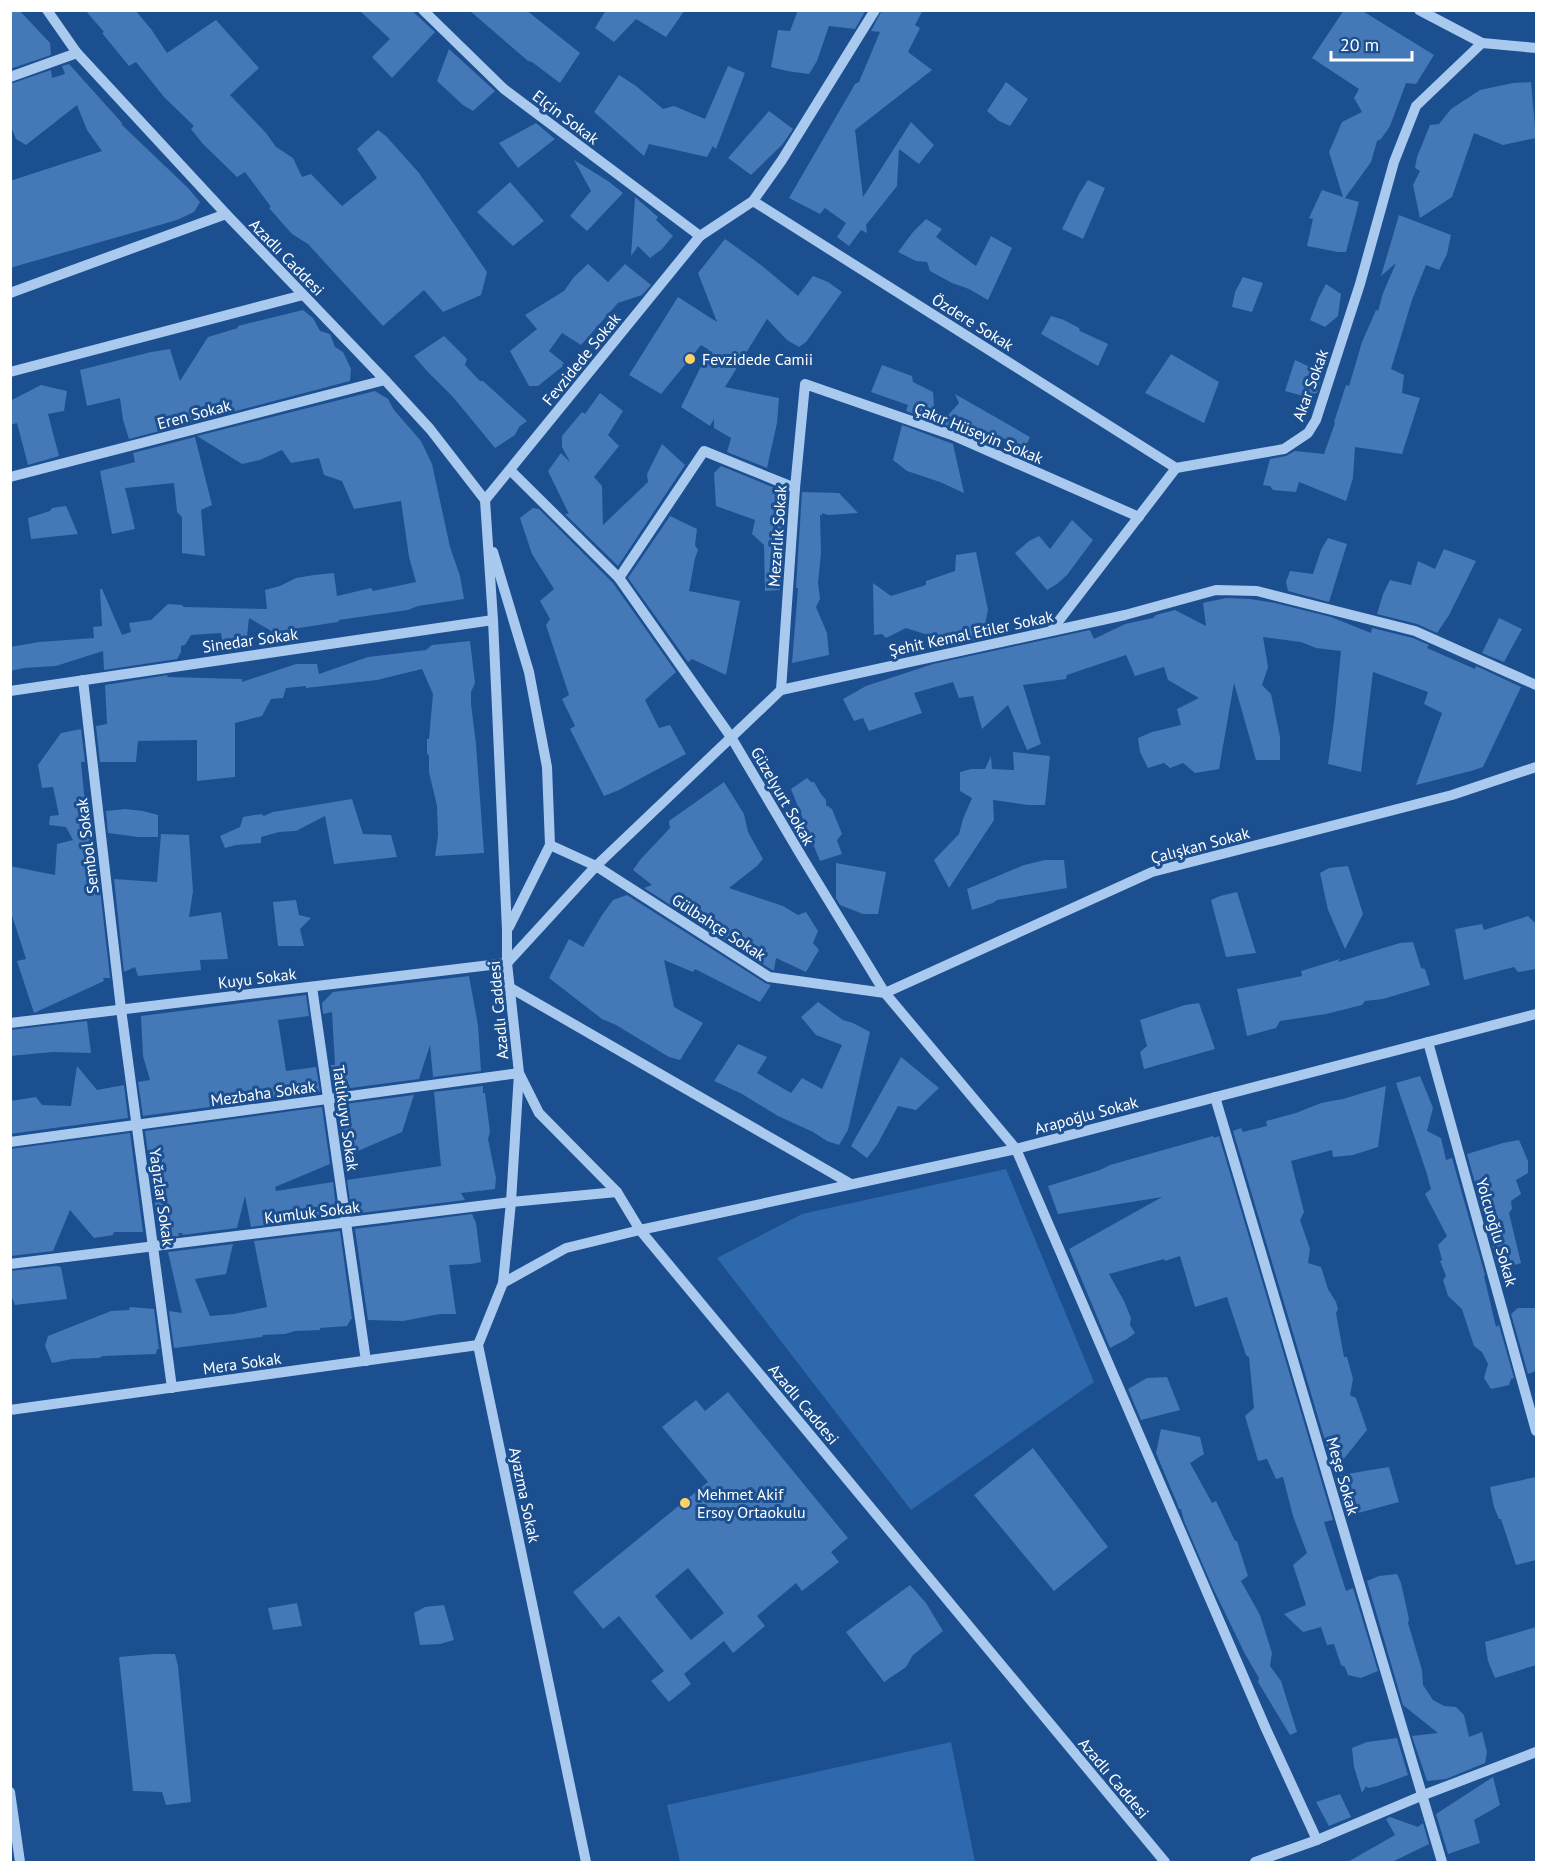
<svg xmlns="http://www.w3.org/2000/svg" width="1547" height="1873" viewBox="0 0 1547 1873" font-family="'PT Sans',sans-serif">
<style>
.green{fill:#2e69ad}
.building{fill:#4478b7;fill-rule:evenodd}
.lines{fill:none;stroke-linecap:round;stroke-linejoin:round}
.minor{stroke:#a9c9ee;stroke-width:10}
.poi-dot{fill:#ffd166;stroke:#1b4f8f;stroke-width:2}
.labels{text-anchor:middle;stroke-width:6;stroke-linejoin:round;paint-order:stroke}
.street-label{font-size:16px;fill:#fff;stroke:#1b4f8f}
.poi-label{font-size:16px;fill:#fff;stroke:#1b4f8f;text-anchor:start}
</style>
<rect width="100%" height="100%" fill="#1b4f8f"/>
<g class="green">
<polygon points="1006,1169 1094,1382 911,1510 717,1258 802,1214"/>
<polygon points="951,1742 975,1862 680,1862 667,1805"/>
</g>
<g class="building">
<polygon points="10,10 19,10 50,43 51,55 10,69"/>
<polygon points="85,10 135,10 151,29 167,53 216,20 259,68 230,95 266,133 276,147 293,158 302,177 311,174 342,206 377,178 357,149 378,130 386,136 419,173 487,272 481,295 443,312 424,290 383,326 308,244 292,234 269,208 271,207 245,172 237,177 203,144 191,129 194,126 164,97 136,62 129,66 102,33 104,32"/>
<polygon points="359,10 411,10 435,32 392,78 372,57 390,39"/>
<polygon points="469,10 526,10 580,53 560,83 532,62 528,61"/>
<polygon points="606,10 685,10 666,37 636,19 614,42 595,28"/>
<polygon points="798,10 866,10 855,29 829,26 817,61 809,74 787,71 771,67 778,30 790,31"/>
<polygon points="882,10 923,10 915,25 920,28 908,52 932,70 855,130 863,197 911,122 934,145 919,164 899,149 897,186 866,225 867,233 861,230 849,246 837,237 846,223 825,208 820,214 789,198 855,84 859,82 880,32 871,31"/>
<polygon points="1344,10 1361,10 1434,55 1416,84 1406,83 1390,126 1381,139 1377,141 1371,162 1345,198 1359,202 1346,252 1338,252 1307,246 1313,219 1309,218 1322,190 1343,197 1329,152 1342,122 1362,112 1354,98 1359,89 1312,58"/>
<polygon points="449,49 495,91 473,111 463,105 437,81"/>
<polygon points="69,64 122,123 122,125 188,188 200,202 194,212 177,220 10,268 10,181 102,151 87,130 77,105 26,145 16,139 12,129 10,84 51,70 52,78 65,74 62,66"/>
<polygon points="728,66 745,73 716,149 713,146 707,157 649,144 644,156 594,112 619,75 636,86 663,109 674,106 705,119"/>
<polygon points="1006,82 1028,99 1010,126 999,121 987,111"/>
<polygon points="1531,82 1536,138 1503,145 1474,133 1452,197 1420,218 1413,185 1420,171 1415,168 1417,157 1430,125 1439,124 1451,109 1480,90 1513,83"/>
<polygon points="769,111 793,129 782,145 751,175 728,158"/>
<polygon points="536,123 555,139 518,168 499,143"/>
<polygon points="574,160 608,181 623,193 587,231 570,216 591,191"/>
<polygon points="1088,180 1105,188 1083,239 1062,229 1079,194"/>
<polygon points="510,182 544,221 513,246 477,212"/>
<polygon points="635,197 658,217 656,220 673,236 662,249 650,258 638,246 631,256"/>
<polygon points="1399,215 1451,235 1447,254 1439,270 1426,265 1412,300 1391,369 1404,375 1402,393 1420,398 1402,454 1355,447 1353,478 1346,501 1299,482 1296,492 1273,490 1270,486 1263,485 1270,459 1286,456 1295,451 1324,454 1335,423 1334,422 1346,385 1349,386 1362,342 1376,310 1378,311 1383,293 1396,263 1381,276"/>
<polygon points="926,219 942,229 936,237 976,266 991,236 1012,248 988,300 969,289 952,283 930,271 927,262 916,261 898,252 913,232"/>
<polygon points="725,239 761,265 798,296 813,276 828,282 842,292 806,342 799,347 787,340 767,319 725,387 779,398 777,423 767,468 727,452 731,438 714,428 714,419 710,426 681,407 709,350 701,345 661,394 629,375 678,297 717,322 698,273"/>
<polygon points="588,264 608,282 625,264 651,285 642,295 618,303 581,345 562,333 549,351 564,363 562,365 563,366 538,386 529,386 510,351 537,329 525,315 564,291 574,277"/>
<polygon points="1243,277 1263,283 1252,312 1232,307 1235,292"/>
<polygon points="1326,284 1341,294 1338,316 1325,327 1310,320 1319,297"/>
<polygon points="303,310 313,318 320,331 330,334 335,347 343,352 351,369 350,381 129,439 123,420 120,398 87,406 80,370 151,352 170,349 180,381 208,337 238,328 238,326"/>
<polygon points="1051,316 1064,320 1079,328 1080,331 1108,344 1098,366 1041,334"/>
<polygon points="444,336 467,359 465,365 480,381 483,381 527,421 519,427 515,435 495,448 453,397 426,370 414,356"/>
<polygon points="1171,354 1219,382 1204,423 1145,393"/>
<polygon points="1295,360 1323,373 1317,393 1303,396 1285,391"/>
<polygon points="882,365 912,376 913,382 933,392 935,421 906,411 908,405 871,392"/>
<polygon points="41,385 67,391 64,411 48,414 59,456 28,465 17,423 10,425 10,401"/>
<polygon points="375,391 388,399 394,410 421,441 432,464 450,547 460,576 464,599 418,606 408,610 339,620 338,622 273,632 249,618 247,636 222,640 221,633 191,635 185,645 181,646 181,652 177,659 104,670 103,651 56,666 24,668 10,671 10,647 39,642 94,638 93,627 102,626 100,589 102,589 122,635 131,632 129,623 151,620 168,604 182,605 184,607 267,609 265,590 280,586 296,578 314,575 334,573 337,596 371,588 373,591 416,582 409,557 401,501 354,509 342,481 324,475 319,458 291,463 282,450 260,460 242,464 197,436"/>
<polygon points="600,393 623,411 608,435 619,446 594,477 602,486 603,525 648,482 647,474 662,444 685,465 618,566 565,514 569,514 548,471 561,453 570,462 562,447 562,436 582,412 585,414"/>
<polygon points="955,394 1030,437 1026,446 990,434 989,443 971,435 968,428 960,430 941,423 959,403"/>
<polygon points="902,425 953,444 964,493 940,482 907,471 893,460"/>
<polygon points="195,437 212,505 201,510 205,556 182,553 182,517 177,512 174,483 125,488 135,529 112,534 100,471 135,462 133,453"/>
<polygon points="721,466 775,488 776,491 787,493 780,590 765,591 764,545 752,534 755,520 716,506 714,473"/>
<polygon points="802,492 839,493 858,513 828,515 822,513 822,515 820,515 821,553 818,583 820,599 816,607 827,633 829,655 792,663 798,588 796,588"/>
<polygon points="66,506 78,534 31,539 28,518 50,511 52,508"/>
<polygon points="533,508 539,509 613,583 676,672 645,700 659,728 670,725 686,754 619,790 604,796 570,729 575,726 562,699 569,695 546,625 550,619 540,601 554,589 532,554 520,518"/>
<polygon points="670,516 697,529 695,545 698,550 695,558 689,591 740,601 726,675 692,659 688,662 628,578"/>
<polygon points="1072,520 1093,540 1067,575 1057,584 1047,590 1015,553 1029,541 1039,536 1050,549"/>
<polygon points="1328,538 1347,544 1329,602 1288,591 1286,582 1290,571 1313,574 1321,550"/>
<polygon points="1444,549 1476,561 1449,615 1437,633 1417,624 1377,614 1383,594 1390,580 1411,585 1418,561 1435,569"/>
<polygon points="976,552 988,610 982,639 956,644 906,628 886,638 882,634 874,635 873,583 891,596 926,585 926,581 955,571 956,555"/>
<polygon points="1226,598 1250,599 1275,603 1331,617 1371,633 1372,628 1413,638 1429,645 1427,648 1475,669 1476,666 1521,687 1483,767 1471,771 1416,785 1442,713 1424,704 1428,692 1373,672 1361,772 1328,764 1334,721 1341,651 1316,648 1301,642 1263,637 1268,667 1262,685 1271,694 1280,737 1280,760 1256,760 1234,683 1219,769 1195,773 1183,763 1170,768 1164,763 1148,768 1140,752 1138,738 1152,732 1181,725 1177,709 1199,698 1168,680 1164,667 1135,676 1126,655 1067,675 1066,679 1023,685 1041,744 1027,750 1008,705 982,729 973,696 959,698 953,682 914,693 922,713 869,731 863,718 854,721 843,699 866,686 933,664 1090,630 1094,639 1125,624 1153,618 1156,615 1175,610 1206,626 1203,603"/>
<polygon points="1499,618 1522,629 1504,662 1482,653"/>
<polygon points="470,641 475,683 471,692 471,704 476,744 484,853 435,856 438,836 437,806 429,772 429,756 427,753 427,739 429,739 433,694 422,669 377,680 306,688 306,686 286,688 283,698 271,699 262,716 235,723 235,777 197,781 197,740 138,741 136,762 100,762 96,726 107,724 105,685 168,675 167,677 242,679 242,682 296,664 317,664 319,674 368,657 426,650 432,645"/>
<polygon points="81,729 85,762 81,762 84,793 88,813 91,812 95,848 91,860 98,871 110,978 103,978 104,981 34,1013 17,961 26,959 10,909 10,866 55,875 57,844 73,840 66,827 49,825 50,816 59,815 53,787 42,788 38,765 61,733"/>
<polygon points="1013,752 1050,756 1045,805 1028,805 993,800 994,820 949,888 934,860 959,834 963,819 972,798 960,791 960,772 971,769 985,769 991,756 992,769 1014,770"/>
<polygon points="807,778 811,782 814,782 821,794 826,800 826,805 832,809 842,834 837,840 842,854 820,861 791,789"/>
<polygon points="724,782 744,814 748,832 763,859 757,866 729,888 783,906 798,915 806,912 818,931 813,943 819,950 806,972 776,958 774,970 772,970 644,888 652,885 633,870 640,860 670,828 669,821"/>
<polygon points="352,799 363,834 391,835 397,857 334,864 325,816 296,831 279,832 261,837 261,843 236,845 225,848 220,836 240,827 243,817 261,814 264,816 273,812"/>
<polygon points="125,809 143,811 158,815 158,837 138,837 108,833 106,811"/>
<polygon points="161,834 189,835 193,891 189,917 221,912 228,959 200,960 201,970 138,976 135,967 124,972 114,879 157,882"/>
<polygon points="1045,860 1064,860 1067,888 997,900 993,903 972,910 967,889 1024,865"/>
<polygon points="836,863 886,872 878,914 863,914 840,905 836,898"/>
<polygon points="1348,866 1363,914 1345,949 1328,910 1320,873 1329,868"/>
<polygon points="1237,892 1256,953 1226,957 1211,900 1220,896"/>
<polygon points="627,895 765,983 771,985 760,1002 695,969 693,972 664,960 674,1007 703,1023 680,1060 669,1057 616,1025 602,1019 549,978 569,939 583,947 602,915 613,900"/>
<polygon points="296,900 299,915 311,918 300,929 304,946 278,946 273,902"/>
<polygon points="1528,916 1536,924 1536,969 1518,972 1514,967 1464,980 1455,929 1482,924 1484,930"/>
<polygon points="1413,942 1421,968 1425,969 1430,985 1383,999 1365,1001 1362,1005 1326,1014 1280,1021 1276,1028 1247,1036 1237,989 1302,976 1301,971 1340,959 1338,962 1400,943"/>
<polygon points="469,976 478,1025 481,1071 433,1077 430,1045 419,1079 335,1090 331,1065 335,1065 332,1012 323,1014 322,1003 333,992"/>
<polygon points="306,995 309,1016 278,1020 286,1071 316,1067 320,1092 143,1116 138,1082 150,1080 143,1056 141,1016"/>
<polygon points="818,1002 843,1020 853,1023 870,1032 848,1130 839,1145 827,1141 813,1132 778,1116 742,1094 714,1081 738,1044 767,1057 757,1073 791,1093 802,1078 822,1089 842,1045 816,1035 801,1017"/>
<polygon points="1199,1003 1215,1049 1144,1069 1140,1052 1147,1046 1140,1020 1185,1005"/>
<polygon points="87,1021 91,1053 53,1052 10,1056 10,1030"/>
<polygon points="901,1057 939,1088 916,1110 898,1106 877,1145 867,1158 851,1146"/>
<polygon points="77,1066 97,1090 124,1085 128,1118 10,1134 10,1101 36,1097 42,1105 71,1106"/>
<polygon points="1420,1076 1433,1108 1427,1131 1441,1138 1446,1160 1452,1158 1485,1275 1484,1276 1496,1327 1499,1325 1514,1378 1511,1379 1509,1385 1491,1389 1484,1378 1488,1364 1482,1352 1474,1346 1462,1309 1448,1296 1443,1280 1446,1276 1440,1261 1442,1260 1438,1245 1447,1236 1425,1194 1431,1189 1426,1171 1396,1083"/>
<polygon points="483,1086 483,1093 485,1093 490,1132 488,1139 496,1178 495,1189 461,1193 465,1200 352,1214 347,1180 441,1166 434,1092"/>
<polygon points="1386,1086 1378,1147 1353,1155 1333,1157 1332,1150 1291,1161 1304,1212 1300,1220 1310,1249 1308,1263 1321,1267 1328,1289 1336,1302 1338,1309 1336,1313 1344,1357 1347,1357 1353,1379 1350,1395 1356,1398 1367,1430 1334,1471 1233,1131 1241,1128 1243,1132 1267,1126 1266,1121 1296,1113 1321,1103 1343,1099"/>
<polygon points="414,1095 402,1132 344,1157 337,1105"/>
<polygon points="322,1107 330,1164 275,1187 276,1191 333,1182 337,1216 251,1227 245,1196 237,1228 182,1235 183,1233 178,1233 179,1236 165,1237 164,1234 168,1233 159,1233 145,1131"/>
<polygon points="130,1133 143,1232 114,1232 113,1235 94,1238 70,1210 53,1251 10,1256 10,1149"/>
<polygon points="1213,1136 1214,1138 1219,1136 1333,1520 1324,1522 1346,1591 1353,1588 1378,1671 1361,1678 1348,1675 1345,1667 1341,1665 1334,1644 1327,1645 1321,1627 1303,1632 1284,1614 1306,1605 1293,1565 1307,1553 1293,1516 1283,1477 1276,1479 1267,1459 1258,1461 1245,1416 1254,1408 1249,1357 1246,1355 1227,1297 1195,1307 1180,1256 1165,1261 1164,1259 1109,1274 1124,1301 1131,1318 1130,1325 1135,1333 1127,1339 1110,1348 1069,1249 1162,1197 1058,1214 1048,1186 1100,1170 1110,1165"/>
<polygon points="1519,1140 1528,1161 1528,1173 1516,1180 1521,1194 1511,1201 1512,1209 1509,1213 1521,1263 1499,1270 1467,1154 1503,1143"/>
<polygon points="472,1214 476,1223 481,1262 471,1264 449,1265 456,1314 440,1314 403,1321 368,1320 355,1229"/>
<polygon points="340,1231 352,1319 351,1319 347,1326 320,1328 320,1330 295,1331 285,1334 263,1335 262,1337 174,1348 169,1311 182,1313 168,1252 233,1244 226,1274 195,1279 210,1316 234,1314 267,1307 254,1241"/>
<polygon points="56,1266 61,1267 67,1299 15,1305 11,1295 10,1271"/>
<polygon points="130,1307 154,1309 159,1349 157,1349 156,1354 103,1356 99,1358 72,1359 52,1363 45,1346 48,1336 111,1311 129,1310"/>
<polygon points="1518,1308 1536,1308 1536,1371 1528,1374 1511,1314"/>
<polygon points="1167,1377 1180,1410 1141,1420 1128,1389 1147,1378"/>
<path d="M728,1392L848,1538L831,1552L839,1562L802,1591L796,1583L757,1616L765,1626L733,1653L724,1641L684,1674L691,1684L669,1702L651,1681L664,1671L619,1616L603,1629L573,1592L708,1482L662,1427L696,1400L705,1411ZM688,1568L724,1613L691,1640L655,1596Z"/>
<polygon points="1161,1429 1200,1437 1204,1454 1190,1463 1212,1503 1216,1501 1235,1541 1237,1541 1248,1576 1241,1581 1260,1615 1272,1653 1270,1666 1281,1681 1297,1732 1290,1735 1258,1682 1259,1678 1245,1654 1212,1586 1184,1521 1181,1509 1179,1509 1177,1503 1156,1453"/>
<polygon points="1033,1448 1108,1547 1054,1591 974,1495"/>
<polygon points="1389,1467 1399,1502 1347,1516 1335,1476"/>
<polygon points="1536,1477 1536,1560 1516,1565 1501,1519 1499,1519 1494,1507 1490,1487"/>
<polygon points="1397,1574 1401,1583 1409,1619 1408,1623 1422,1670 1423,1685 1433,1700 1444,1706 1456,1707 1464,1715 1469,1737 1482,1732 1487,1752 1485,1763 1446,1779 1427,1781 1412,1736 1438,1733 1403,1705 1367,1581 1379,1576"/>
<polygon points="910,1585 926,1603 943,1631 913,1655 906,1667 884,1682 846,1632"/>
<polygon points="297,1603 302,1626 273,1630 268,1608"/>
<polygon points="444,1605 454,1640 440,1644 420,1645 414,1613 425,1607"/>
<polygon points="1536,1627 1536,1665 1495,1678 1488,1661 1485,1642"/>
<polygon points="154,1654 175,1654 178,1666 191,1802 166,1805 162,1792 133,1791 119,1657"/>
<polygon points="1397,1738 1408,1775 1378,1786 1368,1788 1366,1786 1362,1793 1354,1767 1352,1748 1367,1742"/>
<polygon points="1493,1777 1500,1805 1474,1820 1480,1843 1448,1854 1436,1814"/>
<polygon points="1340,1794 1351,1817 1329,1826 1316,1802"/>
<polygon points="1390,1817 1418,1827 1423,1823 1429,1844 1390,1863 1346,1863 1395,1835 1386,1819"/>
</g>
<g class="lines">
<g class="minor">
<polyline points="47,10 77,53 226,214 385,380 430,429 485,500 493,620 507,930 507,963 519,1073 539,1113 617,1192 640,1230 1165,1862"/>
<polyline points="423,10 504,89 700,236"/>
<polyline points="1419,10 1482,43 1536,48"/>
<polyline points="10,77 77,53"/>
<polyline points="753,201 1176,468"/>
<polyline points="10,293 226,214"/>
<polyline points="10,372 303,295"/>
<polyline points="510,470 619,578 731,737 802,857 885,993 1016,1149 1266,1729 1317,1840"/>
<polyline points="10,477 385,380"/>
<polyline points="485,500 700,236 753,201 782,160 875,10"/>
<polyline points="493,552 529,672 547,767 550,845 509,927"/>
<polyline points="619,578 704,451 795,488"/>
<polyline points="1051,631 1176,468 1284,449 1308,433 1316,420 1360,284 1394,162 1416,106 1482,43"/>
<polyline points="83,680 121,1009 172,1388"/>
<polyline points="781,690 795,488 805,384 952,435 1139,517"/>
<polyline points="10,691 493,620"/>
<polyline points="550,845 596,866 769,977 885,993 1152,872 1452,795 1536,767"/>
<polyline points="312,987 366,1361"/>
<polyline points="509,987 851,1184"/>
<polyline points="10,1023 507,963 596,866 781,690 1125,615 1216,590 1257,591 1415,631 1536,685"/>
<polyline points="1428,1042 1536,1431"/>
<polyline points="1215,1097 1442,1862"/>
<polyline points="10,1142 519,1073 511,1202 503,1283"/>
<polyline points="10,1264 511,1202 617,1192"/>
<polyline points="10,1410 478,1345"/>
<polyline points="10,1792 20,1862"/>
<polyline points="586,1862 478,1345 503,1283 566,1248 640,1230 1016,1149 1536,1014"/>
<polyline points="1255,1862 1317,1840 1421,1796 1536,1752"/>
</g>
</g>
<g class="poi-dot">
<circle cx="690" cy="359" r="6"/>
<circle cx="685" cy="1503" r="6"/>
</g>
<g class="labels">
<g class="street-label">
<text transform="translate(566 117) rotate(37)" y="6">Elçin Sokak</text>
<text transform="translate(287 257) rotate(46)" y="6">Azadlı Caddesi</text>
<text transform="translate(973 322) rotate(32)" y="6">Özdere Sokak</text>
<text transform="translate(581 359) rotate(-51)" y="6">Fevzidede Sokak</text>
<text transform="translate(1310 385) rotate(-70)" y="6">Akar Sokak</text>
<text transform="translate(194 414) rotate(-15)" y="6">Eren Sokak</text>
<text transform="translate(979 433) rotate(22)" y="6">Çakır Hüseyin Sokak</text>
<text transform="translate(777 536) rotate(-86)" y="6">Mezarlık Sokak</text>
<text transform="translate(971 633) rotate(-12)" y="6">Şehit Kemal Etiler Sokak</text>
<text transform="translate(250 640) rotate(-8)" y="6">Sinedar Sokak</text>
<text transform="translate(783 796) rotate(60)" y="6">Güzelyurt Sokak</text>
<text transform="translate(1200 845) rotate(-15)" y="6">Çalışkan Sokak</text>
<text transform="translate(87 846) rotate(-97)" y="6">Sembol Sokak</text>
<text transform="translate(719 927) rotate(33)" y="6">Gülbahçe Sokak</text>
<text transform="translate(257 978) rotate(-7)" y="6">Kuyu Sokak</text>
<text transform="translate(498 1010) rotate(-95)" y="6">Azadlı Caddesi</text>
<text transform="translate(263 1093) rotate(-8)" y="6">Mezbaha Sokak</text>
<text transform="translate(1086 1115) rotate(-15)" y="6">Arapoğlu Sokak</text>
<text transform="translate(346 1118) rotate(82)" y="6">Tatlıkuyu Sokak</text>
<text transform="translate(162 1197) rotate(82)" y="6">Yağızlar Sokak</text>
<text transform="translate(312 1212) rotate(-7)" y="6">Kumluk Sokak</text>
<text transform="translate(1497 1232) rotate(74)" y="6">Yolcuoğlu Sokak</text>
<text transform="translate(242 1363) rotate(-8)" y="6">Mera Sokak</text>
<text transform="translate(804 1404) rotate(50)" y="6">Azadlı Caddesi</text>
<text transform="translate(1343 1476) rotate(74)" y="6">Meşe Sokak</text>
<text transform="translate(525 1495) rotate(78)" y="6">Ayazma Sokak</text>
<text transform="translate(1114 1778) rotate(50)" y="6">Azadlı Caddesi</text>
</g>
<g class="poi-label">
<text x="702" y="365">Fevzidede Camii</text>
<text x="697" y="1500">Mehmet Akif<tspan x="697" dy="18">Ersoy Ortaokulu</tspan></text>
</g>
</g>
<rect width="1547" height="1873" fill="none" stroke="#ffffff" stroke-width="24"/>
<path d="M1331 51v9h81v-9" fill="none" stroke="#ffffff" stroke-width="3"/>
<text x="1340" y="51" font-size="18" fill="#ffffff" stroke="#1b4f8f" stroke-width="4.5" paint-order="stroke">20 m</text>
</svg>
